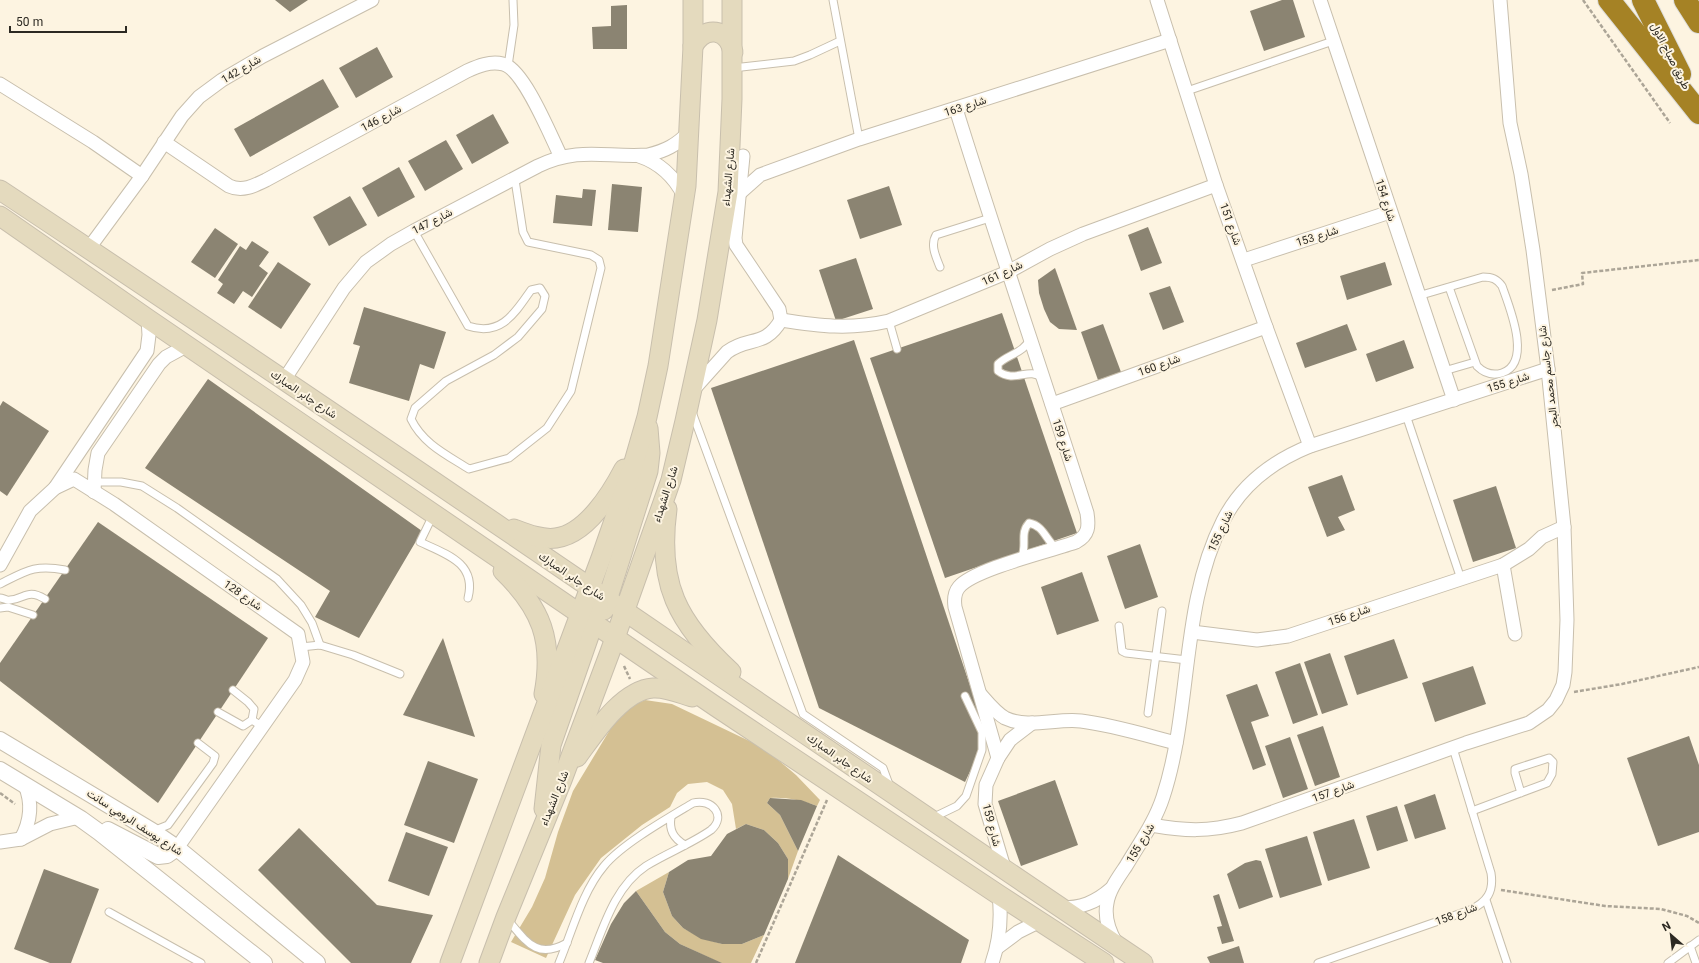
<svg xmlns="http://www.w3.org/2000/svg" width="1699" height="963" viewBox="0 0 1699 963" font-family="Georgia,Vazirmatn,serif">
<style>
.green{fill:#d4c093}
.building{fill:#8b8472}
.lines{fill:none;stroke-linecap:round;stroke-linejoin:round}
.service-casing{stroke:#c8bfad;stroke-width:9}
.minor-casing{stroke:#c8bfad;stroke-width:15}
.tertiary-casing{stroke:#c8bfad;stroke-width:18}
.secondary-casing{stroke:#c8bfad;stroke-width:21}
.motorway-casing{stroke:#dddddc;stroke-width:24}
.path{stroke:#aca597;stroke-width:2.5;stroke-dasharray:4 2;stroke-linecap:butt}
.service{stroke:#fff;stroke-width:7}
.minor{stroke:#fff;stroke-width:13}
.tertiary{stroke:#fff;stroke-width:16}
.secondary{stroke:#e4dabe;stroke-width:19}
.motorway{stroke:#a58225;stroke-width:22}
.labels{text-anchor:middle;stroke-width:4;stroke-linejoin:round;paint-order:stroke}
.street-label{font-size:11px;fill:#2c2922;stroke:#fdf4e1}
</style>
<rect width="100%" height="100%" fill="#fdf4e1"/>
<g class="green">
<path d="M645,700L672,704L764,748L796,775L820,800L817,806C801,800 786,797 770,798L767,803L780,815L798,851L788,879V859L778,843L764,830L746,824L736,829L732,804L723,790L707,782L688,784L677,793L670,807L642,825L601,858L575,895L546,958L511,942L532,907L545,878L558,832L573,791L617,718L631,706Z"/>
<polygon points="669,872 663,892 672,916 683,928 701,938 722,944 742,944 764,935 751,963 721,963 680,944 665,932 636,891"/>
</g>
<g class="building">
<polygon points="275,0 308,0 290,12"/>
<polygon points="1282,0 1293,0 1305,37 1264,51 1250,11"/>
<polygon points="627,5 627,49 593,49 592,27 611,26 611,6"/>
<polygon points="377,47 393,77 356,98 339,68"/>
<polygon points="323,79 339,107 250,157 234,129"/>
<polygon points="493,114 509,143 472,164 456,135"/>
<polygon points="446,140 463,169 425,191 408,161"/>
<polygon points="399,167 415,197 378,217 362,188"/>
<polygon points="612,184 642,187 638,232 608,230"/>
<polygon points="889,186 902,225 860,239 847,200"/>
<polygon points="583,189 596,190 592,226 553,223 556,195 582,198"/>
<polygon points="350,196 367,225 329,246 313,217"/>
<polygon points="1148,227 1162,263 1141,271 1128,235"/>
<polygon points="215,228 238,244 215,278 191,262"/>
<polygon points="252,241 269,252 259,266 268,273 252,297 243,291 234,304 217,293 223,284 218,280 240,246 246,250"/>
<polygon points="856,258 873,309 836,321 819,270"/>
<polygon points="278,262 311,284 281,329 248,307"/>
<polygon points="1385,262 1392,285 1347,300 1340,276"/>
<polygon points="1055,268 1077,330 1059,329 1050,322 1044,309 1039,293 1038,280"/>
<polygon points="1170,286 1184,322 1163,330 1149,293"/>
<polygon points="364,307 446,332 434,369 420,364 409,401 349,383 360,346 353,344"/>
<polygon points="1002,313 1077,533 945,578 870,358"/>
<polygon points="1103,324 1121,372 1098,380 1081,332"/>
<polygon points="1347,324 1357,350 1305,368 1296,343"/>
<polygon points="854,340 987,736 965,782 819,708 711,388"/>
<polygon points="1404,340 1414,368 1376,382 1366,354"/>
<polygon points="208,379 422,531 359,638 315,617 330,591 145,468"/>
<polygon points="3,401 49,431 7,496 0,491 0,406"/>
<polygon points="1342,475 1355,510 1338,517 1345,530 1327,537 1308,487"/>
<polygon points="1496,486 1516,548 1473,562 1453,500"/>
<polygon points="98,522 268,638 158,803 0,681 0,663"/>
<polygon points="1140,544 1158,597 1125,609 1107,556"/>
<polygon points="1082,572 1099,621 1057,635 1041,587"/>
<polygon points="443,638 475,737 403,715"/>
<polygon points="1394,639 1408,678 1357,695 1344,656"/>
<polygon points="1330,653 1348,705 1322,714 1304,662"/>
<polygon points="1300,663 1318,715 1293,724 1275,672"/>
<polygon points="1473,666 1486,704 1435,722 1422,683"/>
<polygon points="1257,684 1269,716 1251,722 1266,765 1253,770 1226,695"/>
<polygon points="1323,726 1340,777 1315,786 1297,735"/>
<polygon points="1689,736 1699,765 1699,832 1658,846 1627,758"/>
<polygon points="1290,737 1308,789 1283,798 1265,746"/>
<polygon points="428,761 478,779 454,843 404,825"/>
<polygon points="1055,780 1078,845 1021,866 998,801"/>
<polygon points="1435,794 1446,829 1415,839 1404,805"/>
<polygon points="770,798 801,800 817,806 798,851 780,815 767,803"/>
<polygon points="1397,806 1408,841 1377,851 1366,816"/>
<polygon points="1354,819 1370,868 1328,881 1313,832"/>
<polygon points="746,824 764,830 778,843 788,859 788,879 764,935 742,944 722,944 701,939 683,928 672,916 663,892 669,872 688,860 711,856 727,834"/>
<polygon points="299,828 377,905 433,915 411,963 351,963 258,870"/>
<polygon points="406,832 448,847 429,896 388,881"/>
<polygon points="1307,836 1322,885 1280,898 1265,849"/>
<polygon points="838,855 969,940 961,963 795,963"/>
<polygon points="1256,860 1261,861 1273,897 1239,909 1227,874 1245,863"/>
<polygon points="44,869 99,889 71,963 50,963 14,949"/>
<polygon points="636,891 665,932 680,944 722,963 603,963 595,960 611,924 624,903"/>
<polygon points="1219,894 1234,941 1222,944 1217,927 1222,926 1213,896"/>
<polygon points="1239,946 1244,963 1210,963 1207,957"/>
</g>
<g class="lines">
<g class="service-casing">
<g id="service">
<polyline points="833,0 859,139"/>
<polyline points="508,66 514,25 513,0"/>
<polyline points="733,68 794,61 810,55 840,41"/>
<polyline points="1187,91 1333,41"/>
<path d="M414,231L468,326C501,337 515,313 531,290L540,288L545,296L542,309L518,337L494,355L446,381L415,408L411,419C423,444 447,455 469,469L509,458L547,428L571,391L601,268L599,260L591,255L528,242L523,232L515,180"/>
<path d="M940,267C936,257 930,245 936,235L990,218"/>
<path d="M1418,296L1483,277C1492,277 1497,279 1502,286C1509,306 1533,363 1502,373C1492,376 1484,373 1477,366L1449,287"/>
<polyline points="889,321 897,349"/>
<path d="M1030,338C1025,353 1008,354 998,364V371C1015,384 1029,366 1042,378"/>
<polyline points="1444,371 1475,362"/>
<polyline points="692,412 803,714 883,768 890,787"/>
<polyline points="1406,415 1461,579"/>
<polyline points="94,482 121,482 142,486 177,508 277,579 301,605 312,623 320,645"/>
<path d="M433,515L420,542C446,554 477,563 468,598"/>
<path d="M1021,559C1028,545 1019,534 1029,523C1044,526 1045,539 1056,548"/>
<path d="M0,584C26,571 35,564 65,570"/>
<path d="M0,598C3,598 7,601 10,600C25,599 27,588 45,599"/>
<polyline points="0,608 8,607 33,615"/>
<polyline points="1119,626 1122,651 1126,653 1187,660"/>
<polyline points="301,647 320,645 353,655 400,674"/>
<polyline points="233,690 248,702 254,709 252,720 263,727"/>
<polyline points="218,712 243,726 252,720"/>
<polyline points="1148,713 1162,611"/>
<polyline points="1472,811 1547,783 1552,774 1553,762 1549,758 1515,769 1515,773 1521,793"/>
<path d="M671,817C669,830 673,838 685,845"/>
<polyline points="932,818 957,806 966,796 982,750 982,732 965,696"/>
<polyline points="153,831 168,825 213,763 215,756 198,743"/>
<polyline points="1486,900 1507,963"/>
<polyline points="109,912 201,963"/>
<path d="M507,919C526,941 536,960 567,943"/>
<polyline points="1690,946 1696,963"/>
<path d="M559,963C572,932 582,892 604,866C622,844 668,818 693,803C712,798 727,816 711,830C691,844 667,853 646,866C614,887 603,929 589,963"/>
<path d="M1318,963L1470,910C1487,902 1494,892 1491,873L1453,748"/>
<polyline points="1668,963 1699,940"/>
</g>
</g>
<g class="minor-casing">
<g id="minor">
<polyline points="1157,0 1216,185 1266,327 1310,446"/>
<polyline points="1320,0 1454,400"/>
<polyline points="0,84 93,142 142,176"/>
<path d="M956,109C998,244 1044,378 1087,513C1089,526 1089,535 1076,542C1051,551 974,569 959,587C954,593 954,600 955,607L998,758"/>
<path d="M164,142L229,186C242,192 254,186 266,180L467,71C478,66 490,61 503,64C524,69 551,137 561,157"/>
<path d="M639,156C660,163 674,176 684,196"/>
<polyline points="741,192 760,175 859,139 1170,40"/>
<polyline points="89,248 142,176 182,116 199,97 222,80 263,56 372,0"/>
<polyline points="1244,260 1390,212"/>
<path d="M781,320C820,326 849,330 889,321L1008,272L1050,249L1083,234L1216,185"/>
<path d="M284,380L344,288L366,262L391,244L414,231L538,166C580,146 606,158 648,155C665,151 677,145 689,132"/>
<path d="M693,390L727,352C748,336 765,348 781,320L779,309L736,245L735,238L743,156"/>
<polyline points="1052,404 1266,327"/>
<polyline points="55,488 147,351 149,335 148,319"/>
<polyline points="94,492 95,470 98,453 159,364 166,357 188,345"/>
<polyline points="0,565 30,511 55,488 74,479 114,504 298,634 303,662 295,680 177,848"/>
<polyline points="1503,565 1515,634"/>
<polyline points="1192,632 1257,640 1288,636 1503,565 1529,549 1542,537 1564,527"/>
<path d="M981,695C988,703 996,713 1005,718C1028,729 1057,718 1081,721C1113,725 1145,735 1176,743"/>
<path d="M1151,825C1185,831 1208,832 1242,823L1466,743L1529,723L1548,710L1556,700L1563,685L1565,672L1567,620L1564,527L1548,369L1533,250L1521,174L1510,123L1500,0"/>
<path d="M21,839C31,821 33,804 25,785"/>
<polyline points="0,842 21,839 50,824 79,817"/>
<polyline points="1005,871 985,804 986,785 998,758 1010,740 1032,723"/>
<path d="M1060,908C1081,908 1095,903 1111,889"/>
<path d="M1116,943C1109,931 1104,918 1107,903C1109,890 1118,878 1126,866C1139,844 1155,822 1163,797C1192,709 1180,606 1223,521C1241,485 1273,461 1310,446L1548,369"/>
<polyline points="998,947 1018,932 1040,921"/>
<path d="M992,963C1000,940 1002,920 999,895"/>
</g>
</g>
<g class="tertiary-casing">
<g id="tertiary">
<polyline points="0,740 152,831 177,848 317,963"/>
<polyline points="0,770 81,819 99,832 264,963"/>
<polyline points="108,830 158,856 167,855 177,848"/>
</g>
</g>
<g class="secondary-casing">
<g id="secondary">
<path d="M693,46C705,25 728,28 733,52"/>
<path d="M0,190C384,444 761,706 1143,963"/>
<polyline points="0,216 148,319 715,706 999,895 1104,963"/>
<path d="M667,509C657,584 677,622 731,672"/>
<path d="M514,529C527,534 542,540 556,538C586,534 611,494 624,469"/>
<path d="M503,571C541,608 554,640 544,694"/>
<polyline points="604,610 648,471 650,453 648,428"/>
<path d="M577,757C594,734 622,690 653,688C666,687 679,693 692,697"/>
<path d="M544,809L551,745L598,610C599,601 596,595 590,588"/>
<polyline points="450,963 601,558 632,469 647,417 658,366 686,186 693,46 693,0"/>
<polyline points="489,963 506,917 562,780 610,652 671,480 685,421 707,320 728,192 732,99 732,0"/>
</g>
</g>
<g class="motorway-casing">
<g id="motorway">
<polyline points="1609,0 1699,113"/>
<polyline points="1643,0 1680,74"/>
<polyline points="1685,0 1699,22"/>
</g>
</g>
<g class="path">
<polyline points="1583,0 1670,123"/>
<polyline points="1552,290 1583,284 1582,273 1699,260"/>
<polyline points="624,666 630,679"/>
<polyline points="1574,692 1622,684 1699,667"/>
<polyline points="0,793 15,804"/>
<polyline points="1501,890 1605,906 1661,909 1687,916 1699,923"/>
<polyline points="756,963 827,800"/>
</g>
<use href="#service" class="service"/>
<use href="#minor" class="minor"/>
<use href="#tertiary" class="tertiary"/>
<use href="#secondary" class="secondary"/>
<use href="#motorway" class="motorway"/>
</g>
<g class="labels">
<g class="street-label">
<text transform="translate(1671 56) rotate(63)" y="4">طريق صباح الاول</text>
<text transform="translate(241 69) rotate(-31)" y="4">شارع 142</text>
<text transform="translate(965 106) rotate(-18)" y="4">شارع 163</text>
<text transform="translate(381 118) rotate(-28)" y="4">شارع 146</text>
<text transform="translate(728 177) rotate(-85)" y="4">شارع الشهداء</text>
<text transform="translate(1386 200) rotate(72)" y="4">شارع 154</text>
<text transform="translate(432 221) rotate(-27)" y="4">شارع 147</text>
<text transform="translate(1231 224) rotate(70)" y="4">شارع 151</text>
<text transform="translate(1317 236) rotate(-18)" y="4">شارع 153</text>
<text transform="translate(1002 273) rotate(-25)" y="4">شارع 161</text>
<text transform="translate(1159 365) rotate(-20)" y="4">شارع 160</text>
<text transform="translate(1548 377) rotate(-97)" y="4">شارع جاسم محمد البحر</text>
<text transform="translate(1508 382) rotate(-18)" y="4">شارع 155</text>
<text transform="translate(304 394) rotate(34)" y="4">شارع جابر المبارك</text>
<text transform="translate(1063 440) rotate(72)" y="4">شارع 159</text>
<text transform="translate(665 494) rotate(-72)" y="4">شارع الشهداء</text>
<text transform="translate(1220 531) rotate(-65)" y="4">شارع 155</text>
<text transform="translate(572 576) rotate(34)" y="4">شارع جابر المبارك</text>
<text transform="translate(243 595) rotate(35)" y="4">شارع 128</text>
<text transform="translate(1349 615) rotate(-19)" y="4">شارع 156</text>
<text transform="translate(840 758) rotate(35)" y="4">شارع جابر المبارك</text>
<text transform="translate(1333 791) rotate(-20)" y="4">شارع 157</text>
<text transform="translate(554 798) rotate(-68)" y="4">شارع الشهداء</text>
<text transform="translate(135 822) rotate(33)" y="4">شارع يوسف الرومي سانت</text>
<text transform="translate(992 825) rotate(75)" y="4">شارع 159</text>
<text transform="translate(1140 843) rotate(-59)" y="4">شارع 155</text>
<text transform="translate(1456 914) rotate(-21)" y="4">شارع 158</text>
</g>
</g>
<g transform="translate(1671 935) rotate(332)" stroke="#fdf4e1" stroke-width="3" paint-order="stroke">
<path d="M0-3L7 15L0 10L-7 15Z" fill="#2c2922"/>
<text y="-6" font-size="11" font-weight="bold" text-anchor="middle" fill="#2c2922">N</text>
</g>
<path d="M10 26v6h116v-6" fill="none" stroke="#2c2922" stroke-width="2"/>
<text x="16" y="26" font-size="12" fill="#2c2922" stroke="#fdf4e1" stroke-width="3" paint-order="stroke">50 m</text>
</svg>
